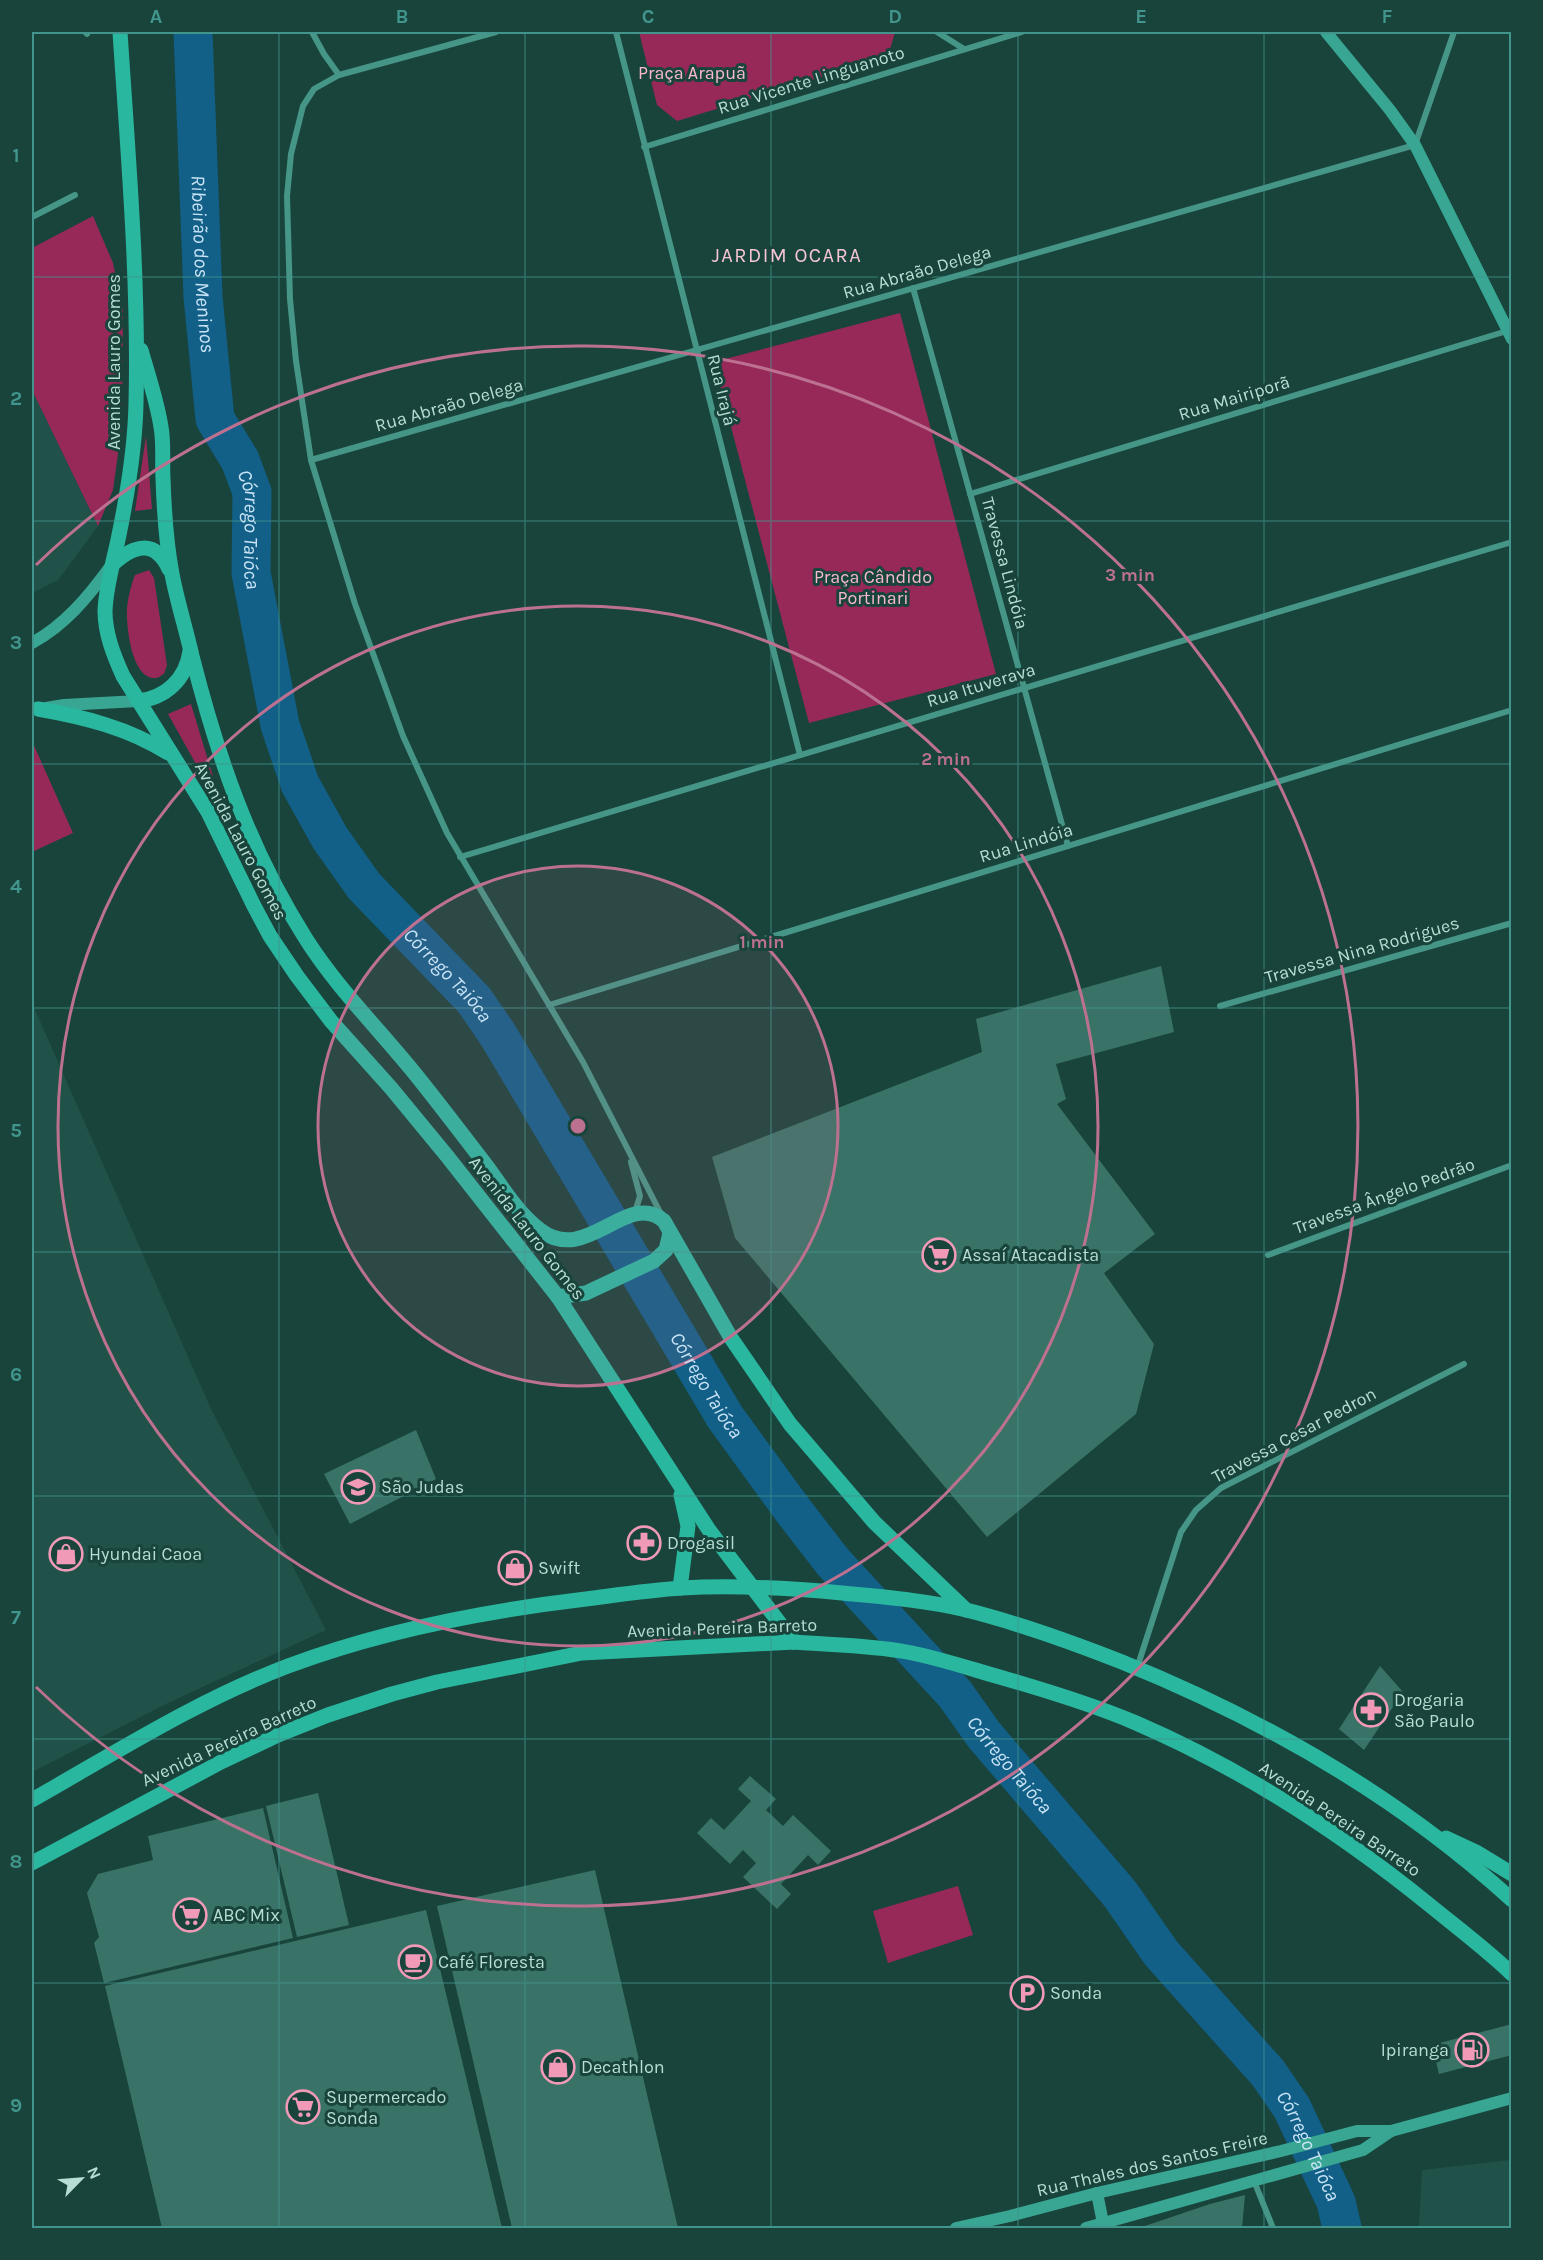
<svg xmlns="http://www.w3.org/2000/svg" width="1543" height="2260" viewBox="0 0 1543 2260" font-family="Karla,sans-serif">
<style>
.built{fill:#205249}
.green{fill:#962958}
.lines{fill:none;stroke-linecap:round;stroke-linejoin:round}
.river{stroke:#125f88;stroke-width:39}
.building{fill:#397367}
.street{stroke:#459686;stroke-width:6}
.secondary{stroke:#38a693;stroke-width:12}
.primary{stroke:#2ab7a0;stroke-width:15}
.grid{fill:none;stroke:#41958d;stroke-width:1.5;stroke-opacity:0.55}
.ring{fill:none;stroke:#bd7191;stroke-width:3}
.labels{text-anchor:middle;stroke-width:6;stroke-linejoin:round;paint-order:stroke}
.park-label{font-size:18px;fill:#f7b9cc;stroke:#19443c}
.street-label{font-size:18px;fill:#b7ddd4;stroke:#19443c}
.poi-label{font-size:18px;fill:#b7ddd4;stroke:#19443c;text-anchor:start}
.neighbourhood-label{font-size:20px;letter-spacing:1.5px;fill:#f8c6d5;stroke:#19443c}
.water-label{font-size:20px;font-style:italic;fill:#c8e3f5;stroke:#19443c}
.centre{fill:#bd7191;stroke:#19443c;stroke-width:3}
.ring-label{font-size:18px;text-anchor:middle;font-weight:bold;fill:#bd7191;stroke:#19443c;stroke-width:6;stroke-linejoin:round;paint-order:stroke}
.neatline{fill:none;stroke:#41958d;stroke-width:2}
.grid-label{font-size:20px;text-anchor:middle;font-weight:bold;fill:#41958d}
</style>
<rect width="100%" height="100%" fill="#19443c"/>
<g class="built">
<polygon points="32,390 98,526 58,580 32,593"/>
<polygon points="32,1003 211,1409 326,1630 168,1703 32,1772"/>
<polygon points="1511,2160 1511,2228 1419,2228 1422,2170"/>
</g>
<g class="green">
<polygon points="639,32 895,32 888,57 677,121 657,105"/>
<polygon points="93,216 113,263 123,309 122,425 113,490 98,526 32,390 32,248"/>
<polygon points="900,313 996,674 809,723 714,362"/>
<polygon points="146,436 152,509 135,511"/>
<path d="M149,570L154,578L167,665L164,674C161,675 159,678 156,678C131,680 126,624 127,608C128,597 131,585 135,575Z"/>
<polygon points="191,704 225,816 168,714"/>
<polygon points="32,741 73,833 32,852"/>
<polygon points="958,1886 973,1935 888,1963 873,1911"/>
</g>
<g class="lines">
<path class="river" id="s1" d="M193,32L203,297L215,419L240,460L252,492L251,573L280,725L300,784L330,838L364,886L474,1000L498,1035L725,1417L792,1509L833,1562L955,1694L984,1735L1120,1894L1161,1953L1268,2073L1292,2108L1336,2202L1342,2228"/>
</g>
<g class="building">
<polygon points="1161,966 1174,1032 1056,1064 1066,1099 1057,1104 1155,1234 1104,1273 1154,1344 1136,1414 987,1537 735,1238 712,1157 982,1052 976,1019"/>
<polygon points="416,1430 436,1479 350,1524 324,1474"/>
<polygon points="1380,1666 1403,1692 1364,1750 1339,1729"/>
<polygon points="750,1776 776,1799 766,1810 783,1826 793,1815 831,1851 818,1865 808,1855 781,1884 791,1894 777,1909 743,1877 756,1863 743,1850 730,1864 697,1833 711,1818 724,1830 751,1801 738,1789"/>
<polygon points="318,1793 349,1925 297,1937 266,1806"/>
<polygon points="263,1808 293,1938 104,1983 94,1943 99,1937 87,1893 98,1874 153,1860 148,1836"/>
<polygon points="595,1870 678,2228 512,2228 437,1906"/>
<polygon points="426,1910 502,2228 162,2228 105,1986"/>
<polygon points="1512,2024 1512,2055 1439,2074 1432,2045"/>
<polygon points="1245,2195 1242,2228 1139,2228 1210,2204"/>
</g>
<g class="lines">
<g class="street">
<polyline points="85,32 87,34"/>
<polyline points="312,32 324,54 339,75"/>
<polyline points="496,32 339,75 314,89 303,106 291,154 287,196 290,299 296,361 311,460 355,604 403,736 447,833 583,1062 662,1216"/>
<polyline points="616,32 800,755"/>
<polyline points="937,32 964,49"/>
<polyline points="644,147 1022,32"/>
<polyline points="32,217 75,195"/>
<polyline points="913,288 1068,846"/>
<polyline points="311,460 1415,145 1454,32"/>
<polyline points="970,494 1507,331"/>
<polyline points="460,857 1512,542"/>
<polyline points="549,1005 1512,710"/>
<polyline points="1220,1006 1512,923"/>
<polyline points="631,1162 640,1196 635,1212"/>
<polyline points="1268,1255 1512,1165"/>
<polyline points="1137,1668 1181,1532 1196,1510 1221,1488 1464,1364"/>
<polyline points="1254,2181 1273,2228"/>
</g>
<g class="secondary">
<polyline points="1326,32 1390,110 1415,145 1512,339"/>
<path d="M32,643C65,625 88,597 110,567"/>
<polyline points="46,708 64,705 138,701"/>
<polyline points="1097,2193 1104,2228"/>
<polyline points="956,2228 1010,2216 1097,2193 1281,2151 1357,2131 1391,2131 1512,2098"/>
<polyline points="1086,2228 1363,2150 1391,2131"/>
</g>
<g class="primary">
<path d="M120,32C128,155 139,280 136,404C135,449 128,491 119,535C114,560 106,585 105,611C105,634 114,656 123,676L208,812L254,906L270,936L297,976L331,1021L391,1088L447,1156L558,1297L709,1530L794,1642"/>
<path d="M141,350C148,375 157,401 161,427C164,443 162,461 163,478C164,510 166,542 172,574C177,601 186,629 192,656C218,758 249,849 306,939C337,988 379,1029 416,1075C441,1106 465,1138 489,1169C504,1190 519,1214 540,1230C587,1266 627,1189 664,1221L731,1338L790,1424L874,1522L966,1610"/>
<path d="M113,564C134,545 155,539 169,569"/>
<path d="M138,701C166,698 186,679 190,651"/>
<path d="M38,709C84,717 128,728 168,753"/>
<polyline points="558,1297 586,1293 654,1261 666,1250 670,1233"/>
<polyline points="680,1588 688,1526 681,1495"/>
<path d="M32,1800C115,1753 198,1700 288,1666C384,1630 484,1611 586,1599C617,1595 650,1590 682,1588C735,1585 789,1588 842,1593C883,1597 923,1600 962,1609C1016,1622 1071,1642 1122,1662C1265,1720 1398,1796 1512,1900"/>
<polyline points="1446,1838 1476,1852 1512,1874"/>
<path d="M32,1863L221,1762L278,1735L328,1715L392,1694L437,1682L582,1653L794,1642C831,1645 870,1645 907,1652C939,1658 971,1669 1003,1678C1048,1691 1094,1705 1136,1723C1243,1769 1342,1834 1432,1907C1459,1929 1487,1950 1512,1974"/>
</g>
</g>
<path class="grid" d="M279,32V2228M525,32V2228M771,32V2228M1018,32V2228M1264,32V2228M32,277H1512M32,521H1512M32,764H1512M32,1008H1512M32,1252H1512M32,1496H1512M32,1739H1512M32,1983H1512"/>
<circle cx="578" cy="1126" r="260" fill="#bd7191" fill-opacity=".12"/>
<g class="ring">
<circle cx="578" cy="1126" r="260"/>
<circle cx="578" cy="1126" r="520"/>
<path d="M36 565A780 780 0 1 1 36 1687"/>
</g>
<defs>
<g id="supermarket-ring" transform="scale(1.725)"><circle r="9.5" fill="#19443c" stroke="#f09ab7" stroke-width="1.5"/><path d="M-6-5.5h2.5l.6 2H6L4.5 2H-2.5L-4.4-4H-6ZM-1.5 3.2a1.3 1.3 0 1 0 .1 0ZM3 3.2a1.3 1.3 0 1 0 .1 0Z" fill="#f09ab7"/></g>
<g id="university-ring" transform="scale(1.725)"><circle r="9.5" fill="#19443c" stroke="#f09ab7" stroke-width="1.5"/><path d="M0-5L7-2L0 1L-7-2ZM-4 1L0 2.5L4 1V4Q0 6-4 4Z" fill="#f09ab7"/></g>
<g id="pharmacy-ring" transform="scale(1.725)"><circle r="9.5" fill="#19443c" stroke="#f09ab7" stroke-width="1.5"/><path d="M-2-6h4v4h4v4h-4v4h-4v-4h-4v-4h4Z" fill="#f09ab7"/></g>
<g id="shop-ring" transform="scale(1.725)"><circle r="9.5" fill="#19443c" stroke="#f09ab7" stroke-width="1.5"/><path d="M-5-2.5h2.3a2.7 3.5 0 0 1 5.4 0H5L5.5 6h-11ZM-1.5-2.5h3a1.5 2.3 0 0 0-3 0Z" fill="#f09ab7"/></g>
<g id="cafe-ring" transform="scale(1.725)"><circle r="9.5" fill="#19443c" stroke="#f09ab7" stroke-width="1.5"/><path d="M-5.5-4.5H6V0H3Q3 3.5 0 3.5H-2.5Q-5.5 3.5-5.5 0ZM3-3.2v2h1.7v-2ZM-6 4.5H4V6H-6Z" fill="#f09ab7"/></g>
<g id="parking-ring" transform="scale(1.725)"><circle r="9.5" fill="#19443c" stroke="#f09ab7" stroke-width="1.5"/><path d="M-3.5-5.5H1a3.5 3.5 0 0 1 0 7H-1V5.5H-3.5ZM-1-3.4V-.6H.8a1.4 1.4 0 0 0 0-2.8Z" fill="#f09ab7"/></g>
<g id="fuel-ring" transform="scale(1.725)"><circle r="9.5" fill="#19443c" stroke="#f09ab7" stroke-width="1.5"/><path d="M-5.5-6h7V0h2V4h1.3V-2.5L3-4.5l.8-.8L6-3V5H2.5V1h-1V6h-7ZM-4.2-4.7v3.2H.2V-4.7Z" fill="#f09ab7"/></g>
</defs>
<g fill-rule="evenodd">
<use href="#supermarket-ring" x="939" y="1255"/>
<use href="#university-ring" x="358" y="1487"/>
<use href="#pharmacy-ring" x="644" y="1543"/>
<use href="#shop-ring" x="66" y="1554"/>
<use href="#shop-ring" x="515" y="1568"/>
<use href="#pharmacy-ring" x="1371" y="1710"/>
<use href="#supermarket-ring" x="190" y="1915"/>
<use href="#cafe-ring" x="415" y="1962"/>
<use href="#parking-ring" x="1027" y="1993"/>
<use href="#fuel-ring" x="1472" y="2050"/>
<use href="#shop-ring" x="558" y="2067"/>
<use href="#supermarket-ring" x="303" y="2107"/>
</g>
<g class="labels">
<g class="park-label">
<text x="692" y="79">Praça Arapuã</text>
<text x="873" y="583">Praça Cândido<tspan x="873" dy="21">Portinari</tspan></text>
</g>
<g class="street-label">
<text transform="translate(811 80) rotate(-17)" y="6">Rua Vicente Linguanoto</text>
<text transform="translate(917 272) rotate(-16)" y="6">Rua Abraão Delega</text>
<text transform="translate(114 362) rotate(-90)" y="6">Avenida Lauro Gomes</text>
<text transform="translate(722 390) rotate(76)" y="6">Rua Irajá</text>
<text transform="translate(1234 398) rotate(-17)" y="6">Rua Mairiporã</text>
<text transform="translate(449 405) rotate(-16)" y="6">Rua Abraão Delega</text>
<text transform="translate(1005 563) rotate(75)" y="6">Travessa Lindóia</text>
<text transform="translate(981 685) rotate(-17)" y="6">Rua Ituverava</text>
<text transform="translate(241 841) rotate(62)" y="6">Avenida Lauro Gomes</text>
<text transform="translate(1026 843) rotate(-17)" y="6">Rua Lindóia</text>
<text transform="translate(1362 950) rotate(-16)" y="6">Travessa Nina Rodrigues</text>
<text transform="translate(1384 1196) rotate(-20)" y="6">Travessa Ângelo Pedrão</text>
<text transform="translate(527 1228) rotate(52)" y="6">Avenida Lauro Gomes</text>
<text transform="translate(1294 1435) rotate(-28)" y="6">Travessa Cesar Pedron</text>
<text transform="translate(722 1628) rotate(-2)" y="6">Avenida Pereira Barreto</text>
<text transform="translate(229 1741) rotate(-25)" y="6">Avenida Pereira Barreto</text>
<text transform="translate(1340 1819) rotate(34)" y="6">Avenida Pereira Barreto</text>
<text transform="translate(1152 2164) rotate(-13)" y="6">Rua Thales dos Santos Freire</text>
</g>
<g class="poi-label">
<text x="962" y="1261">Assaí Atacadista</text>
<text x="381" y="1493">São Judas</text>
<text x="667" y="1549">Drogasil</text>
<text x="89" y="1560">Hyundai Caoa</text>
<text x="538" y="1574">Swift</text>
<text x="1394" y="1706">Drogaria<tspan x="1394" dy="21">São Paulo</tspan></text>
<text x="213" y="1921">ABC Mix</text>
<text x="438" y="1968">Café Floresta</text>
<text x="1050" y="1999">Sonda</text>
<text x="1449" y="2056" text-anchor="end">Ipiranga</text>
<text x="581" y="2073">Decathlon</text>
<text x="326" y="2103">Supermercado<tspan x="326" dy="21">Sonda</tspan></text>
</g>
<g class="neighbourhood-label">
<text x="787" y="262">JARDIM OCARA</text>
</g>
<g class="water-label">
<text dy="7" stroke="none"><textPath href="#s1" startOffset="232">Ribeirão dos Meninos</textPath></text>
<text dy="7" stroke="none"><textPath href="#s1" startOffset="507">Córrego Taióca</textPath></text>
<text dy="7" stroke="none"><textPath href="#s1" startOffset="1011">Córrego Taióca</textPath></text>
<text dy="7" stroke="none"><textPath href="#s1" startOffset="1497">Córrego Taióca</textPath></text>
<text dy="7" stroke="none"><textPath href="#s1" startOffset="1984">Córrego Taióca</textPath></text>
<text dy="7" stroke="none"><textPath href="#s1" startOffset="2470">Córrego Taióca</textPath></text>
</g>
</g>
<circle cx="578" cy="1126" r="9" class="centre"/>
<g class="ring-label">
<text x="1130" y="581">3 min</text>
<text x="946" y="765">2 min</text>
<text x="762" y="948">1 min</text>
</g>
<rect width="1543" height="2260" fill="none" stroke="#19443c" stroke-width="66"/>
<g transform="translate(81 2179) rotate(65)" stroke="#19443c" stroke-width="4.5" paint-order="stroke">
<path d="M0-4.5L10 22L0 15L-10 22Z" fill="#b7ddd4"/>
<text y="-9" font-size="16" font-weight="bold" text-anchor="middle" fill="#b7ddd4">N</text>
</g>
<rect x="33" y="33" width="1477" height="2194" class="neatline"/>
<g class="grid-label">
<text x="156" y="23">A</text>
<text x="402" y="23">B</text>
<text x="648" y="23">C</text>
<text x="895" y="23">D</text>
<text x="1141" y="23">E</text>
<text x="1387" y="23">F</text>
<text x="16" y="162">1</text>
<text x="16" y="405">2</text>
<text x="16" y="649">3</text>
<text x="16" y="893">4</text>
<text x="16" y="1137">5</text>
<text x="16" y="1381">6</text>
<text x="16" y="1624">7</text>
<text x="16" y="1868">8</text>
<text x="16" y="2112">9</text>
</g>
</svg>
